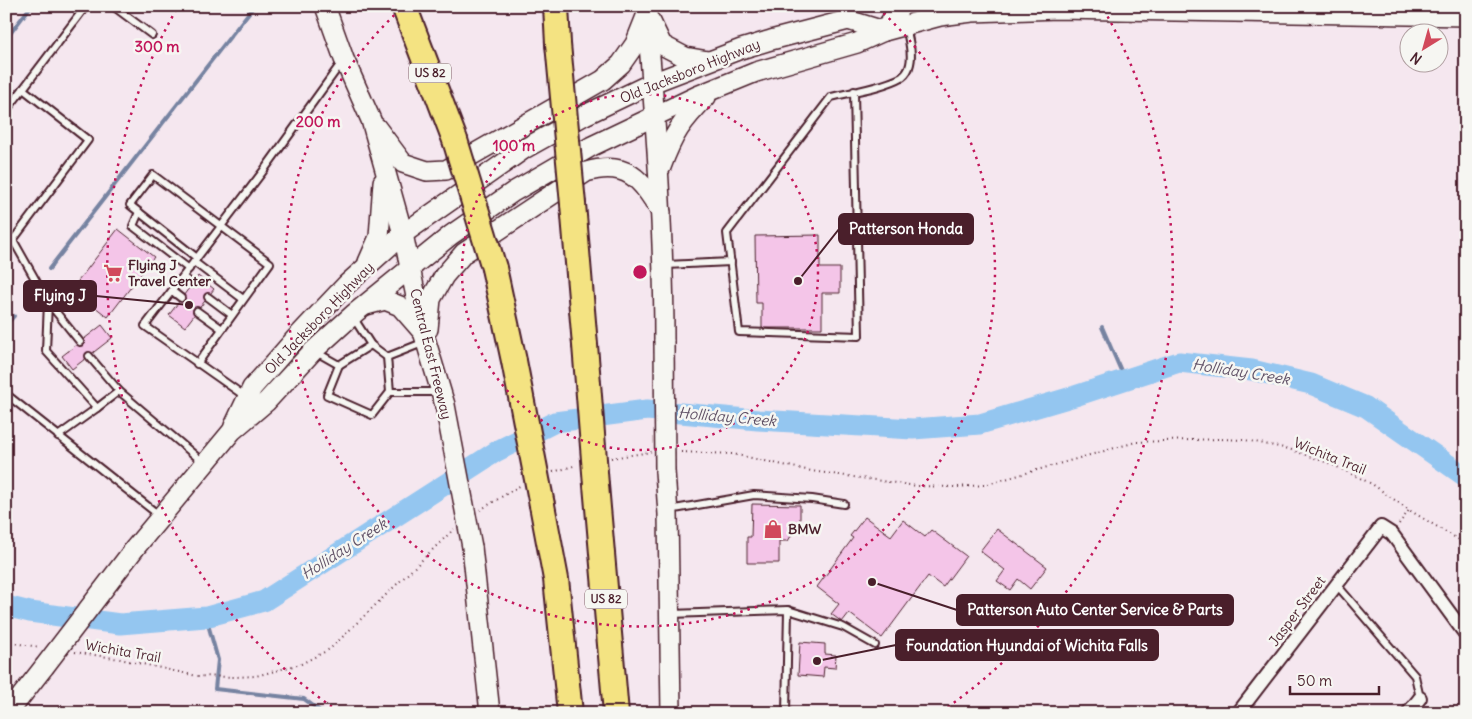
<svg xmlns="http://www.w3.org/2000/svg" width="1472" height="719" viewBox="0 0 1472 719" font-family="Delius,sans-serif">
<style>
.lines{fill:none;stroke-linecap:round;stroke-linejoin:round}
.stream{stroke:#7683a1;stroke-width:4}
.river{stroke:#94c6f0;stroke-width:21}
.building{fill:#f4c5e8;stroke:#4a1f2b}
.lane-casing{stroke:#4a1f2b;stroke-width:10}
.street-casing{stroke:#4a1f2b;stroke-width:16}
.secondary-casing{stroke:#4a1f2b;stroke-width:22}
.highway-casing{stroke:#4a1f2b;stroke-width:28}
.path{stroke:#4a1f2b;stroke-width:2;stroke-dasharray:1 4;stroke-linecap:butt}
.lane{stroke:#f6f6f2;stroke-width:6}
.street{stroke:#f6f6f2;stroke-width:12}
.secondary{stroke:#f6f6f2;stroke-width:19}
.highway{stroke:#f4e382;stroke-width:24}
.secondary-bridge-casing{stroke:#4a1f2b;stroke-width:22;stroke-linecap:butt}
.highway-bridge-casing{stroke:#4a1f2b;stroke-width:28;stroke-linecap:butt}
.secondary-bridge{stroke:#f6f6f2;stroke-width:19}
.highway-bridge{stroke:#f4e382;stroke-width:24}
.ring{fill:none;stroke:#c2185b;stroke-width:2.5;stroke-dasharray:2.5 5}
.labels{text-anchor:middle;stroke-width:5;stroke-linejoin:round;paint-order:stroke}
.shield{fill:#f6f6f2;stroke:#7e6067;stroke-width:1}
.shield-label{font-size:12px;font-weight:bold;fill:#4a1f2b}
.street-label{font-size:14px;fill:#4a1f2b;stroke:#f6f6f2}
.poi-label{font-size:14px;font-weight:bold;fill:#4a1f2b;stroke:#f6f6f2;text-anchor:start}
.water-label{font-size:15px;font-style:italic;fill:#605166;stroke:#f6f6f2}
.centre{fill:#c2185b;stroke:#f6f6f2;stroke-width:2.5}
.ring-label{font-size:15px;text-anchor:middle;font-weight:bold;fill:#c2185b;stroke:#f6f6f2;stroke-width:5;stroke-linejoin:round;paint-order:stroke}
.leader{fill:none;stroke:#4a1f2b;stroke-width:2}
.callout-dot{fill:#4a1f2b;stroke:#f6f6f2;stroke-width:2}
.callout{fill:#4a1f2b;stroke:#4a1f2b;stroke-width:2}
.callout-label{font-size:15px;text-anchor:middle;font-weight:bold;fill:#fff}
</style>
<rect width="100%" height="100%" fill="#f5e7ef"/>
<filter id="ink" filterUnits="userSpaceOnUse"><feTurbulence type="fractalNoise" baseFrequency=".02" numOctaves="2"/><feDisplacementMap in="SourceGraphic" scale="10" xChannelSelector="R" yChannelSelector="G"/><feConvolveMatrix kernelMatrix="1 2 1 2 8 2 1 2 1" color-interpolation-filters="sRGB"/></filter>
<g filter="url(#ink)">
<g class="lines">
<g class="stream">
<polyline points="6,39 31,6"/>
<polyline points="49,269 254,6"/>
<polyline points="6,325 14,316"/>
<polyline points="1102,327 1125,380"/>
<polyline points="206,617 218,660 215,689 304,699 323,713"/>
</g>
<polyline class="river" points="6,606 30,612 120,624 206,617 264,601 497,451 555,422 647,410 758,420 913,429 980,424 1075,396 1179,362 1252,370 1311,384 1366,407 1466,477"/>
</g>
<g class="building">
<polygon points="118,229 154,257 108,317 72,289"/>
<polygon points="820,235 820,268 840,268 840,293 822,293 822,328 762,328 762,303 756,303 755,236"/>
<polygon points="198,276 214,289 185,327 169,315"/>
<polygon points="102,325 112,338 72,369 62,356"/>
<polygon points="752,504 800,505 800,521 788,541 779,541 779,563 747,563 747,537 751,537"/>
<polygon points="865,517 891,536 903,520 925,537 931,530 966,556 943,587 928,576 882,638 849,613 842,622 831,614 839,604 817,587 853,538 850,536"/>
<polygon points="997,529 1047,567 1030,589 1018,579 1010,590 997,581 1005,570 980,551"/>
<polygon points="800,642 825,644 825,654 836,655 835,668 824,667 823,677 798,675"/>
</g>
<g class="lines">
<g class="lane-casing">
<g id="lane">
<polyline points="113,6 152,35"/>
<polyline points="23,89 86,6"/>
<path d="M854,91L859,336L739,332L727,233L831,97C851,92 885,87 902,77C906,74 909,69 910,64C913,52 908,38 906,26"/>
<polyline points="6,111 23,89 88,140 13,240"/>
<polyline points="139,212 133,226 189,269"/>
<polyline points="6,234 13,240 48,302 80,342"/>
<polyline points="194,262 243,299"/>
<polyline points="666,265 731,262"/>
<polyline points="183,277 192,284"/>
<polyline points="172,291 181,298"/>
<polyline points="208,297 232,315"/>
<polyline points="48,302 46,351 97,408 119,391"/>
<polyline points="197,311 222,329"/>
<polyline points="353,317 371,345"/>
<polyline points="316,352 339,365 327,395 372,415 390,392 440,392"/>
<polyline points="89,356 119,391 204,463"/>
<polyline points="387,357 425,342"/>
<polyline points="197,364 270,263 153,175 130,205 197,258"/>
<polyline points="339,365 371,345 387,357 390,392"/>
<polyline points="6,394 160,516"/>
<polyline points="246,397 145,326 264,170 342,62"/>
<polyline points="58,436 97,408"/>
<polyline points="669,510 754,495 812,499 844,504"/>
<polyline points="1336,584 1415,676 1420,698"/>
<polyline points="671,614 788,610 843,627 875,645"/>
<polyline points="786,713 788,610"/>
</g>
</g>
<g class="street-casing">
<g id="street">
<polyline points="1238,713 1381,527 1392,534 1466,635"/>
<polyline points="1408,713 1420,698"/>
</g>
</g>
<g class="secondary-casing">
<g id="secondary">
<polyline points="325,6 344,59 371,120 403,234 424,335 445,405"/>
<path d="M647,20C656,127 664,234 664,341"/>
<polyline points="651,22 662,45 685,57 708,61"/>
<polyline points="884,31 901,6"/>
<polyline points="376,127 403,163 427,171 446,170 603,80 621,64 635,44 647,14"/>
<path d="M661,167C673,134 682,121 706,97"/>
<polyline points="368,262 379,237 383,182"/>
<polyline points="366,305 385,300 400,306 421,330"/>
<path d="M428,329L431,299L444,276L464,253L586,172C627,160 641,179 661,212"/>
<polyline points="234,426 252,388 296,338 347,284 403,234 524,149 585,115 652,83 741,49 771,40 848,20 884,31"/>
<polyline points="665,471 668,514 671,713"/>
<polyline points="472,547 490,713"/>
<polyline points="135,548 232,431 266,402 313,351 355,313 451,235 513,192 592,146 697,96 756,72 857,43 884,31 940,16 972,12 1058,9 1466,16"/>
<polyline points="8,713 44,667"/>
</g>
</g>
<g class="highway-casing">
<g id="highway">
<polyline points="404,6 455,140"/>
<polyline points="556,6 558,44"/>
<polyline points="573,204 585,345"/>
<polyline points="494,268 514,361"/>
<polyline points="596,485 616,713"/>
<polyline points="542,505 556,579 570,713"/>
</g>
</g>
<g class="path">
<polyline points="681,452 733,454 811,471 917,486 958,487 984,485 1136,442 1219,439 1245,440 1289,449 1331,464 1372,484 1409,510 1466,544"/>
<polyline points="611,458 651,452"/>
<polyline points="553,472 577,465"/>
<polyline points="480,510 521,485"/>
<polyline points="1399,524 1409,510"/>
<polyline points="6,642 40,647"/>
<polyline points="75,652 120,659 197,676 236,677 256,676 301,664 330,649 454,529"/>
</g>
<use href="#lane" class="lane"/>
<use href="#street" class="street"/>
<use href="#secondary" class="secondary"/>
<use href="#highway" class="highway"/>
<g class="secondary-bridge-casing">
<g id="secondary-bridge">
<polyline points="664,341 665,471"/>
<polyline points="445,405 472,547"/>
<polyline points="44,667 135,548"/>
</g>
</g>
<g class="highway-bridge-casing">
<g id="highway-bridge">
<polyline points="558,44 573,204"/>
<polyline points="455,140 494,268"/>
<polyline points="585,345 596,485"/>
<polyline points="514,361 542,505"/>
</g>
</g>
<use href="#secondary-bridge" class="secondary-bridge"/>
<use href="#highway-bridge" class="highway-bridge"/>
</g>
</g>
<g class="ring">
<circle cx="640" cy="272" r="178"/>
<path d="M878 8A355 355 0 1 1 402 8"/>
<path d="M338 711A533 533 0 0 1 176 10M1104 10A533 533 0 0 1 942 711"/>
</g>
<defs>
<g id="supermarket-bare" transform="scale(1.5)"><path d="M-6-5.5h2.5l.6 2H6L4.5 2H-2.5L-4.4-4H-6ZM-1.5 3.2a1.3 1.3 0 1 0 .1 0ZM3 3.2a1.3 1.3 0 1 0 .1 0Z" fill="#d1495b" stroke="#f6f6f2" stroke-width="2.5" paint-order="stroke"/></g>
<g id="shop-bare" transform="scale(1.5)"><path d="M-5-2.5h2.3a2.7 3.5 0 0 1 5.4 0H5L5.5 6h-11ZM-1.5-2.5h3a1.5 2.3 0 0 0-3 0Z" fill="#d1495b" stroke="#f6f6f2" stroke-width="2.5" paint-order="stroke"/></g>
</defs>
<g fill-rule="evenodd">
<use href="#supermarket-bare" x="113" y="273"/>
<use href="#shop-bare" x="773" y="529"/>
</g>
<g class="labels">
<g class="shield">
<rect x="409" y="63.5" width="42" height="19" rx="4"/>
<rect x="585" y="589.5" width="42" height="19" rx="4"/>
</g>
<g class="shield-label">
<text x="430" y="77">US 82</text>
<text x="606" y="603">US 82</text>
</g>
<g class="street-label">
<text transform="translate(690 71) rotate(-22)" y="5">Old Jacksboro Highway</text>
<text transform="translate(319 318) rotate(-46)" y="5">Old Jacksboro Highway</text>
<text transform="translate(431 354) rotate(76)" y="5">Central East Freeway</text>
<text transform="translate(1330 456) rotate(22)" y="5">Wichita Trail</text>
<text transform="translate(1297 611) rotate(-53)" y="5">Jasper Street</text>
<text transform="translate(123 651) rotate(10)" y="5">Wichita Trail</text>
</g>
<g class="poi-label">
<text x="128" y="270">Flying J<tspan x="128" dy="16">Travel Center</tspan></text>
<text x="788" y="534">BMW</text>
</g>
<g class="water-label">
<text transform="translate(1241 372) rotate(9)" y="5">Holliday Creek</text>
<text transform="translate(727 417) rotate(5)" y="5">Holliday Creek</text>
<text transform="translate(344 549) rotate(-33)" y="5">Holliday Creek</text>
</g>
</g>
<circle cx="640" cy="272" r="8" class="centre"/>
<g class="ring-label">
<text x="157" y="52">300 m</text>
<text x="318" y="127">200 m</text>
<text x="514" y="151">100 m</text>
</g>
<path class="leader" d="M798 281L839 229M189 305L96 296M872 582L957 610M817 661L896 645"/>
<g class="callout-dot">
<circle cx="798" cy="281" r="5"/>
<circle cx="189" cy="305" r="5"/>
<circle cx="872" cy="582" r="5"/>
<circle cx="817" cy="661" r="5"/>
</g>
<g class="callout">
<rect x="839" y="214" width="134" height="30" rx="5"/>
<rect x="24" y="281" width="72" height="30" rx="5"/>
<rect x="957" y="595" width="276" height="30" rx="5"/>
<rect x="896" y="630" width="262" height="30" rx="5"/>
</g>
<g class="callout-label">
<text x="906" y="234">Patterson Honda</text>
<text x="60" y="301">Flying J</text>
<text x="1095" y="615">Patterson Auto Center Service &amp; Parts</text>
<text x="1027" y="651">Foundation Hyundai of Wichita Falls</text>
</g>
<rect width="1472" height="719" fill="none" stroke="#f6f6f2" stroke-width="25"/>
<rect x="12" y="12" width="1447" height="694" fill="none" stroke="#4a1f2b" stroke-width="2" filter="url(#ink)"/>
<g transform="translate(1424 48) rotate(217)"><circle r="24" fill="#f6f6f2" stroke="#b1a0a2"/>
<path d="M0-4L9 19L0 12L-9 19Z" fill="#d1495b"/>
<text y="-8" font-size="14" font-weight="bold" text-anchor="middle" fill="#4a1f2b">N</text>
</g>
<path d="M1290 686v8h89v-8" fill="none" stroke="#4a1f2b" stroke-width="2.5"/>
<text x="1297" y="686" font-size="15" fill="#4a1f2b" stroke="#f6f6f2" stroke-width="4" paint-order="stroke">50 m</text>
</svg>
